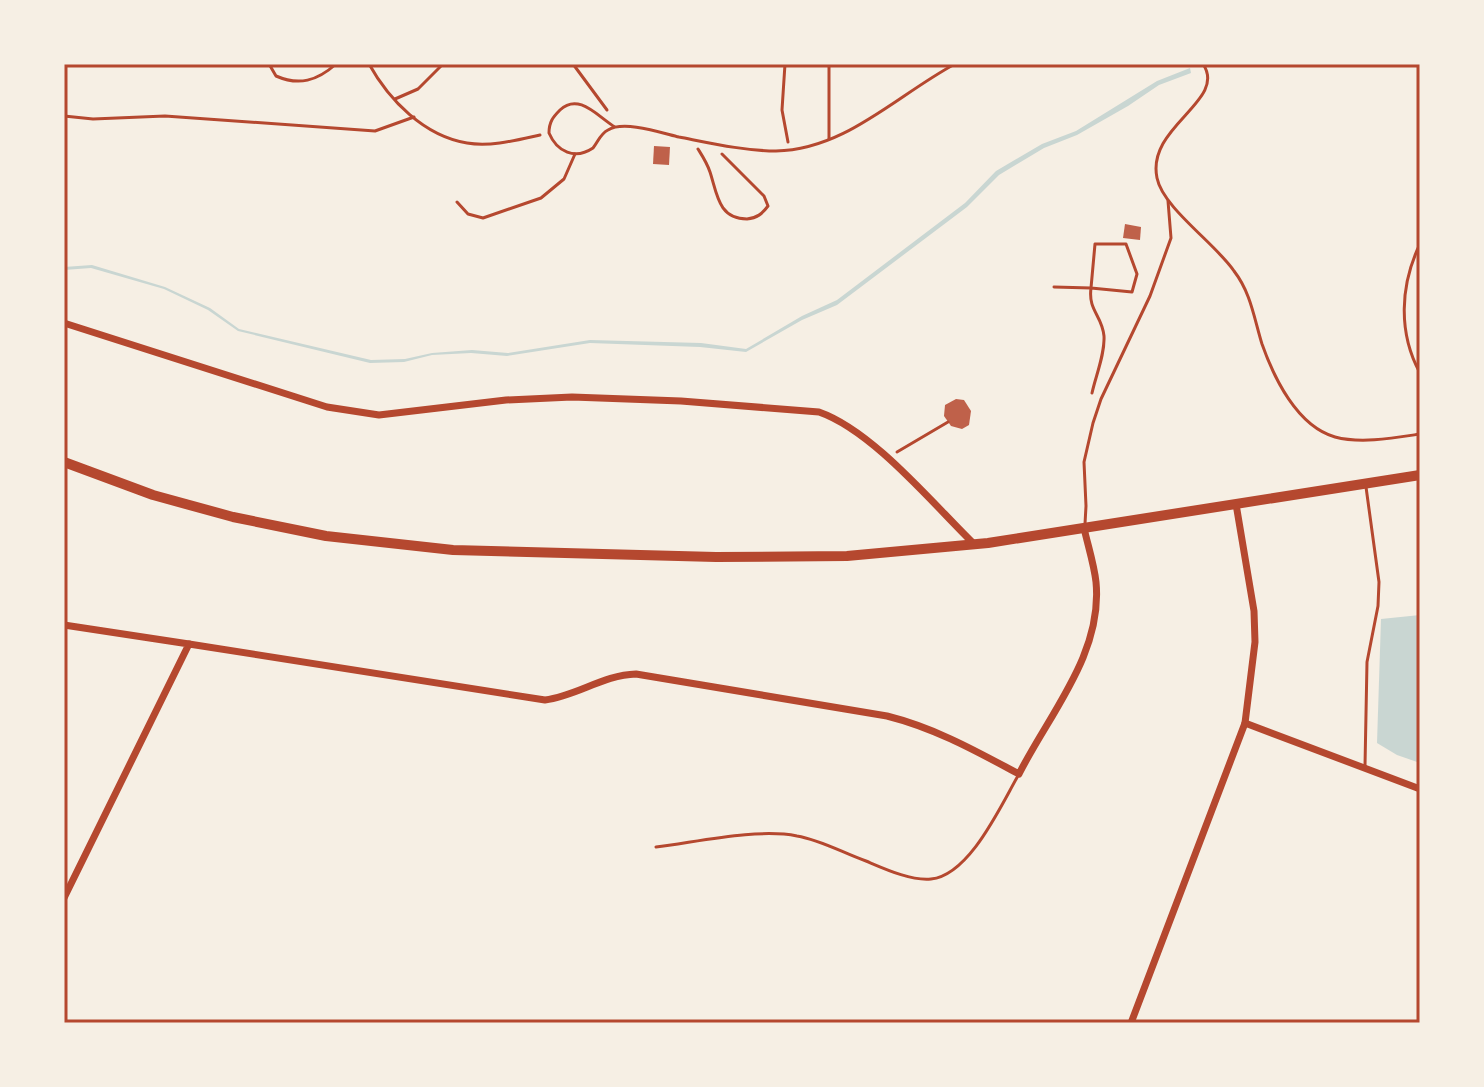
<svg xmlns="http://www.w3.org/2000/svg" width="1484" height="1087" viewBox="0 0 1484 1087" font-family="'Space Grotesk',sans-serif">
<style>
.water{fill:#c9d6d2}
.building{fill:#bf614a}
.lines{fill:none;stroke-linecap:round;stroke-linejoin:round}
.path{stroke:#b5482f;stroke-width:3}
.service{stroke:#b5482f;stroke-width:3}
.minor{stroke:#b5482f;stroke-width:7}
.secondary{stroke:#b5482f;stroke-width:10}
.neatline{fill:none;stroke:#b5482f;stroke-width:3}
</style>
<rect width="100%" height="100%" fill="#f6efe4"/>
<g class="water">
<polygon points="1190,68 1191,73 1159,85 1128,106 1077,135 1044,148 999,175 967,207 837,305 802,320 746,352 700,347 590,343 507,356 471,353 432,355 404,362 370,363 238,331 208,310 164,289 91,268 64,270 64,267 92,265 165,287 210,308 239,329 371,360 405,359 432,353 472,350 508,353 590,340 701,343 746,349 802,316 837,300 965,203 996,171 1042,144 1076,131 1157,81"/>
<polygon points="1420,615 1420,763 1397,755 1377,743 1381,619"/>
</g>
<g class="building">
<polygon points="654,146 670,147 669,165 653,164"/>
<polygon points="1125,224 1141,227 1140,240 1123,238"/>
<polygon points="956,399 964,400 971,411 969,425 962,429 951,426 944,416 945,405"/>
</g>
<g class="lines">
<g class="path">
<path d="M269,64L276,76C299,86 317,81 336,64"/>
<path d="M369,64C389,100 424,136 467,143C491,147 517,140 540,135"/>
<polyline points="573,64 607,110"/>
<polyline points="785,64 782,110 788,142"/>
<polyline points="395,99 418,89 443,64"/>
<polyline points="64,116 93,119 165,116 375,131 414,117"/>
<path d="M698,149C703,157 707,163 710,172C717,193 718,219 747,219C757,218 762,214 768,206L764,196L722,154"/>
<path d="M1054,287L1091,288L1095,244H1126L1137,274L1132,292L1091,288C1088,311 1102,315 1104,336C1105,354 1096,375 1092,393"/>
<polyline points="897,452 948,422"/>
</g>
<g class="service">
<path d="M1203,64C1228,101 1146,126 1157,178C1163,208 1216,244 1234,271C1251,293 1254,318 1262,344C1274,378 1297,426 1335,437C1361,444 1394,438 1420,434"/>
<path d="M615,127C598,117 579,92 560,110C553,117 549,122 549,133C557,152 575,160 593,148C598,142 600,134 608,130C624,120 662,133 679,137C710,143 745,151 776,151C845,150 897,95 955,64"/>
<polyline points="829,139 829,64"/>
<polyline points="457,202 468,214 483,218 541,198 564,179 575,154"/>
<path d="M1420,244C1400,285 1398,333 1420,373"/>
<polyline points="1085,524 1086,506 1084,462 1093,423 1101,399 1150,296 1171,238 1168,201"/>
<polyline points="1365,766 1367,662 1378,606 1379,582 1366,487"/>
<path d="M656,847C697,842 757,828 797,836C821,840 843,853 866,861C885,869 911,881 931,879C970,875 1001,805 1019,774"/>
</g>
<g class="minor">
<path d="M64,323L327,407L379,415L506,400L572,397L681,401L819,412C873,431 932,503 974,544"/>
<polyline points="64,625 189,644 64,898"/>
<path d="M189,644L545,700C577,696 603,675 636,674L887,716C935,728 976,751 1019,774C1049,714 1103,654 1096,582C1094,564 1088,546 1084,528"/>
<polyline points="1245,723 1420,789"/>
<polyline points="1131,1023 1245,723 1255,642 1254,611 1236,504"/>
</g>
<polyline class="secondary" points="64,462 153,495 233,517 326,536 453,550 716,557 847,556 988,543 1420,475"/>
</g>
<rect width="1484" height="1087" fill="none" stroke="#f6efe4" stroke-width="132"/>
<rect x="66" y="66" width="1352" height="955" class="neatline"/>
</svg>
